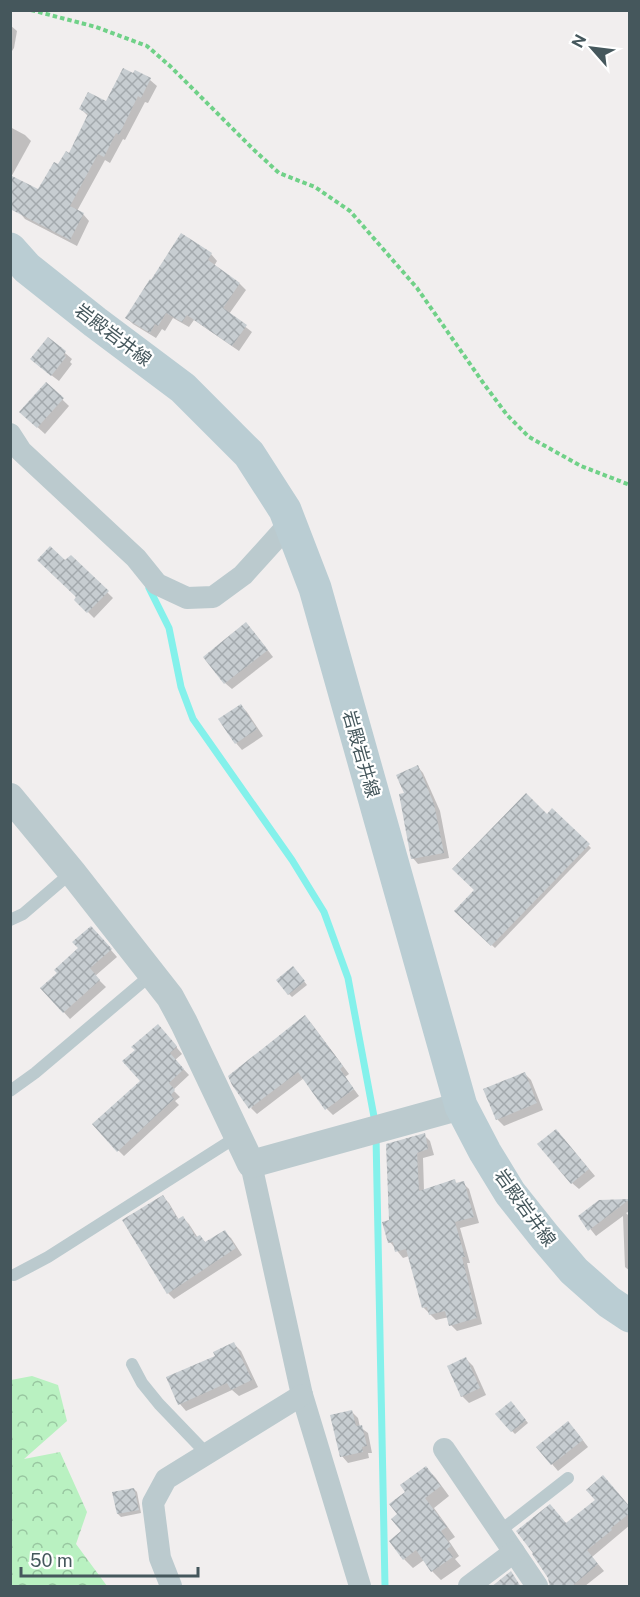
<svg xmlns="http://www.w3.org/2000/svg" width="640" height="1597" viewBox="0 0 640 1597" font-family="'Public Sans','Noto Sans JP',sans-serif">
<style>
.forest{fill:url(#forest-crowns)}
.shadow{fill:#0003}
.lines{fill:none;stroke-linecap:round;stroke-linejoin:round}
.stream{stroke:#84f1eb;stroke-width:7}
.building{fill:url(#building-cross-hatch)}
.path{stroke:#70d188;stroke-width:4;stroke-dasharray:4.5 3;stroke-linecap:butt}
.service{stroke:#bbcace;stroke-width:12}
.minor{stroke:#bbcace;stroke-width:22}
.tertiary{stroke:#bbcace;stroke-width:28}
.secondary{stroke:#bacdd3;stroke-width:33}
.labels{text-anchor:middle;stroke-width:4.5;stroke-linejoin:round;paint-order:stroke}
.street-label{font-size:18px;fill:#45575c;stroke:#fff}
</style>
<defs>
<pattern id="forest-crowns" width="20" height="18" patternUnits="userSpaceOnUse" patternTransform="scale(1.5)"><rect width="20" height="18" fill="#b9f1c1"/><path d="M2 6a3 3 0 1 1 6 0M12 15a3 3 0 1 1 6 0" fill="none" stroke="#98c6a0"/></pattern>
<pattern id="building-cross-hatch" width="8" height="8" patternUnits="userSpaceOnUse" patternTransform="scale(1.5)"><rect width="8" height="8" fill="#c7cdd1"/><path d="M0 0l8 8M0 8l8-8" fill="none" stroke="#a3a9ad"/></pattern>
</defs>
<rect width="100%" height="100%" fill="#f1eeee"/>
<polygon class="forest" points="32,1376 58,1385 67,1421 24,1459 60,1452 87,1512 76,1544 107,1586 11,1586 11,1380"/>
<g class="shadow">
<polygon points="10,25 17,31 14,48 10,54"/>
<polygon points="135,72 150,80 157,86 148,103 145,102 125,140 123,139 110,163 105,160 77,211 83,214 89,221 77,246 25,219 19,212 39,191 70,155 89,117 81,109 107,103"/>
<polygon points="10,127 25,135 31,141 10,179"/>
<polygon points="182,235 211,254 217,261 214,266 240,284 246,290 229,314 252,332 239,351 194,320 189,327 173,318 165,331 162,329 156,338 133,324 127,318"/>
<polygon points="65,353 72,359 70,362 72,364 59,381 38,365"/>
<polygon points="46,384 69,406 45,434 21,412"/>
<polygon points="71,557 113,598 94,618 76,600 78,597 66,563"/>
<polygon points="253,631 273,657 232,689 225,683"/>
<polygon points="241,706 247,712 263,736 242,750 236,743"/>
<polygon points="418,767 423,773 440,811 449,858 418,864 413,858 407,794"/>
<polygon points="552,810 591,848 495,948 456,911"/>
<polygon points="97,934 117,957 95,976 106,987 70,1019 42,988"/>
<polygon points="296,971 307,985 292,997 289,994"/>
<polygon points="311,1023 349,1074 345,1077 359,1096 333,1115 327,1109 304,1078 257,1114 251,1108"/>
<polygon points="164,1032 182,1054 175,1060 189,1075 173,1090 180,1097 175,1101 179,1105 124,1156 118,1150 142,1081 137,1050"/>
<polygon points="524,1073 531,1080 543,1110 504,1126 497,1119"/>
<polygon points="424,1135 430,1141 434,1155 423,1158 424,1191 454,1181 458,1184 463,1183 469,1189 479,1223 460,1228 470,1263 467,1263 482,1324 457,1331 451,1325 449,1317 436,1320 423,1307 409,1256 403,1258 390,1242 387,1145"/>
<polygon points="562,1137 595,1176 579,1189 572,1183"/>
<polygon points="163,1197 169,1203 179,1220 183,1218 189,1224 198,1238 200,1236 206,1243 224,1232 231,1238 242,1255 174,1299 168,1293"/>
<polygon points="630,1200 630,1211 626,1213 630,1217 630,1271 625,1267 623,1216 596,1236 580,1216 599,1202"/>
<polygon points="234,1344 241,1351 258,1387 239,1396 232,1390 186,1411 180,1404 217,1356"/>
<polygon points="466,1359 473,1366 486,1395 469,1403 462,1396"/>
<polygon points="514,1406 528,1423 515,1434 512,1431"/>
<polygon points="351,1411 358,1418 360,1427 368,1433 372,1453 368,1453 369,1458 348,1463 342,1456"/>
<polygon points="575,1430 588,1447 558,1471 552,1464"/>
<polygon points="426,1468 435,1477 449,1496 434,1508 455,1537 449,1541 459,1556 455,1559 461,1566 441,1580 432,1571 424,1560 413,1568 404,1559 391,1541 403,1532 399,1515 407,1492"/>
<polygon points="134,1489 137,1492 141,1513 121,1517 118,1514"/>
<polygon points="630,1508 630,1525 592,1557 604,1571 585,1586 554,1586 535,1554 567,1525"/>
</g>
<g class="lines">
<g class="stream">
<polyline points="149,588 169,628 181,687 193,719 292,860 324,912 348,978 375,1122"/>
<polyline points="376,1136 385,1586"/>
</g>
</g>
<g class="building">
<polygon points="123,68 133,73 135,70 151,78 141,98 138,96 119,135 116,133 104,157 98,154 70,206 84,213 70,240 10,209 10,175 38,189 54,162 58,164 66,151 69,153 88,114 79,109 88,92 106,101"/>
<polygon points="181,233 212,253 208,260 240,283 223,308 247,325 232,346 187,315 182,322 166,313 158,326 155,324 150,333 125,318 150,279 151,280"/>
<polygon points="48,337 66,351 64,355 66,357 51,376 30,359"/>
<polygon points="46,382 64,398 37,428 19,412"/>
<polygon points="50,546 65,560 71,555 109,591 87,613 74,600 76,597 37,560"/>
<polygon points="246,622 268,650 224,684 203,657"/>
<polygon points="241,704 257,729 235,744 218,719"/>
<polygon points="418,765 434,804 444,853 411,859 399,794 404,793 396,775"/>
<polygon points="526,793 547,814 552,808 590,844 491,946 454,911 474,890 452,869"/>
<polygon points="91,926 112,949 90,968 100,980 63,1013 40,988 57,973 54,970 78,948 72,942"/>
<polygon points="293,966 305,981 288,995 276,980"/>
<polygon points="305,1015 343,1066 340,1069 354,1089 325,1110 298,1072 249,1109 232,1085 228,1076"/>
<polygon points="158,1024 176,1045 177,1047 170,1053 184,1069 169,1083 175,1090 171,1095 174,1099 117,1152 92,1124 140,1081 122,1061 135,1050 131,1047"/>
<polygon points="525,1072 537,1103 496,1120 483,1089"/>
<polygon points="556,1129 589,1169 571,1184 537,1144"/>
<polygon points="425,1133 428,1149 417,1153 419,1191 455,1179 456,1183 464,1181 474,1217 455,1222 465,1257 462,1257 477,1318 449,1326 445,1311 429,1315 427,1307 422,1308 406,1249 395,1252 393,1242 388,1243 382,1222 389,1220 386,1144"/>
<polygon points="163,1195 178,1219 183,1216 196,1237 200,1235 205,1242 225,1230 236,1248 167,1294 122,1220"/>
<polygon points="630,1199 588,1231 578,1216 599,1200"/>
<polygon points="234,1342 252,1380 231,1390 227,1383 178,1405 166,1377 215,1356 213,1352"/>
<polygon points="466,1357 480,1388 461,1397 447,1366"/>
<polygon points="511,1401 526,1420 511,1432 495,1414"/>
<polygon points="352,1410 356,1426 362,1425 367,1446 362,1447 363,1452 340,1457 330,1415"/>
<polygon points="568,1421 583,1440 551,1465 536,1447"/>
<polygon points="426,1466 441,1486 425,1498 447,1527 441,1531 451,1546 447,1549 453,1557 431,1572 416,1550 403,1560 389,1541 401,1531 391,1519 397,1514 389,1504 405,1492 400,1485"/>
<polygon points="603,1475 630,1507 630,1513 611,1528 612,1530 587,1550 598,1564 571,1587 550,1587 548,1578 532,1554 533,1553 516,1531 550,1504 566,1523 595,1500 586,1490"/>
<polygon points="134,1488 139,1510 117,1514 112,1492"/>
<polygon points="511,1571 521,1587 491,1587"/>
</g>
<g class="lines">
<polyline class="path" points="31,10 96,27 147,46 170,66 253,149 279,173 315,187 350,211 417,288 484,384 507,415 529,437 581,466 630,485"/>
<g class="service">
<polyline points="10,920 23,914 72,872"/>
<polyline points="10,1091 35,1073 152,974"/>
<polyline points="14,1275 48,1257 238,1136"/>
<polyline points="132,1364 142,1383 159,1404 207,1454"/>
<polyline points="500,1531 568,1478"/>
</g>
<g class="minor">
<polyline points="10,434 21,451 136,558 157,584 187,598 213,597 243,575 290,523"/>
<polyline points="251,1164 302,1395 360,1586"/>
<polyline points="444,1449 537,1586"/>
<polyline points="171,1586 160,1558 153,1503 166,1479 302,1395"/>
<polyline points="469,1586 514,1552"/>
</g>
<polyline class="tertiary" points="10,797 72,872 170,997 184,1023 251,1164 461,1106"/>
<polyline class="secondary" points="10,249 27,268 95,322 183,388 249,454 285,510 315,588 461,1106 485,1152 510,1193 545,1237 574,1271 609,1302 630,1316"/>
</g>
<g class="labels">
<g class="street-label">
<text transform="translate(113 335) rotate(37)" y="6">岩殿岩井線</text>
<text transform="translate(361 754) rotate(74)" y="6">岩殿岩井線</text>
<text transform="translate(525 1208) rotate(54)" y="6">岩殿岩井線</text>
</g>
</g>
<rect width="640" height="1597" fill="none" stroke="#45575c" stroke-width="24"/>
<g transform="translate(592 48) rotate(298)" stroke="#ffffff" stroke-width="4.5" paint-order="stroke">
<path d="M0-4.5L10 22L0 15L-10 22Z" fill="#45575c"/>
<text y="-9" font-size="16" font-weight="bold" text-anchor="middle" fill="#45575c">N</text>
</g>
<path d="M21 1567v9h177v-9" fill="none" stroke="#45575c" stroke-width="3"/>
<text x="30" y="1567" font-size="18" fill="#45575c" stroke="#ffffff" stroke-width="4.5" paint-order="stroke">50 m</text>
</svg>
